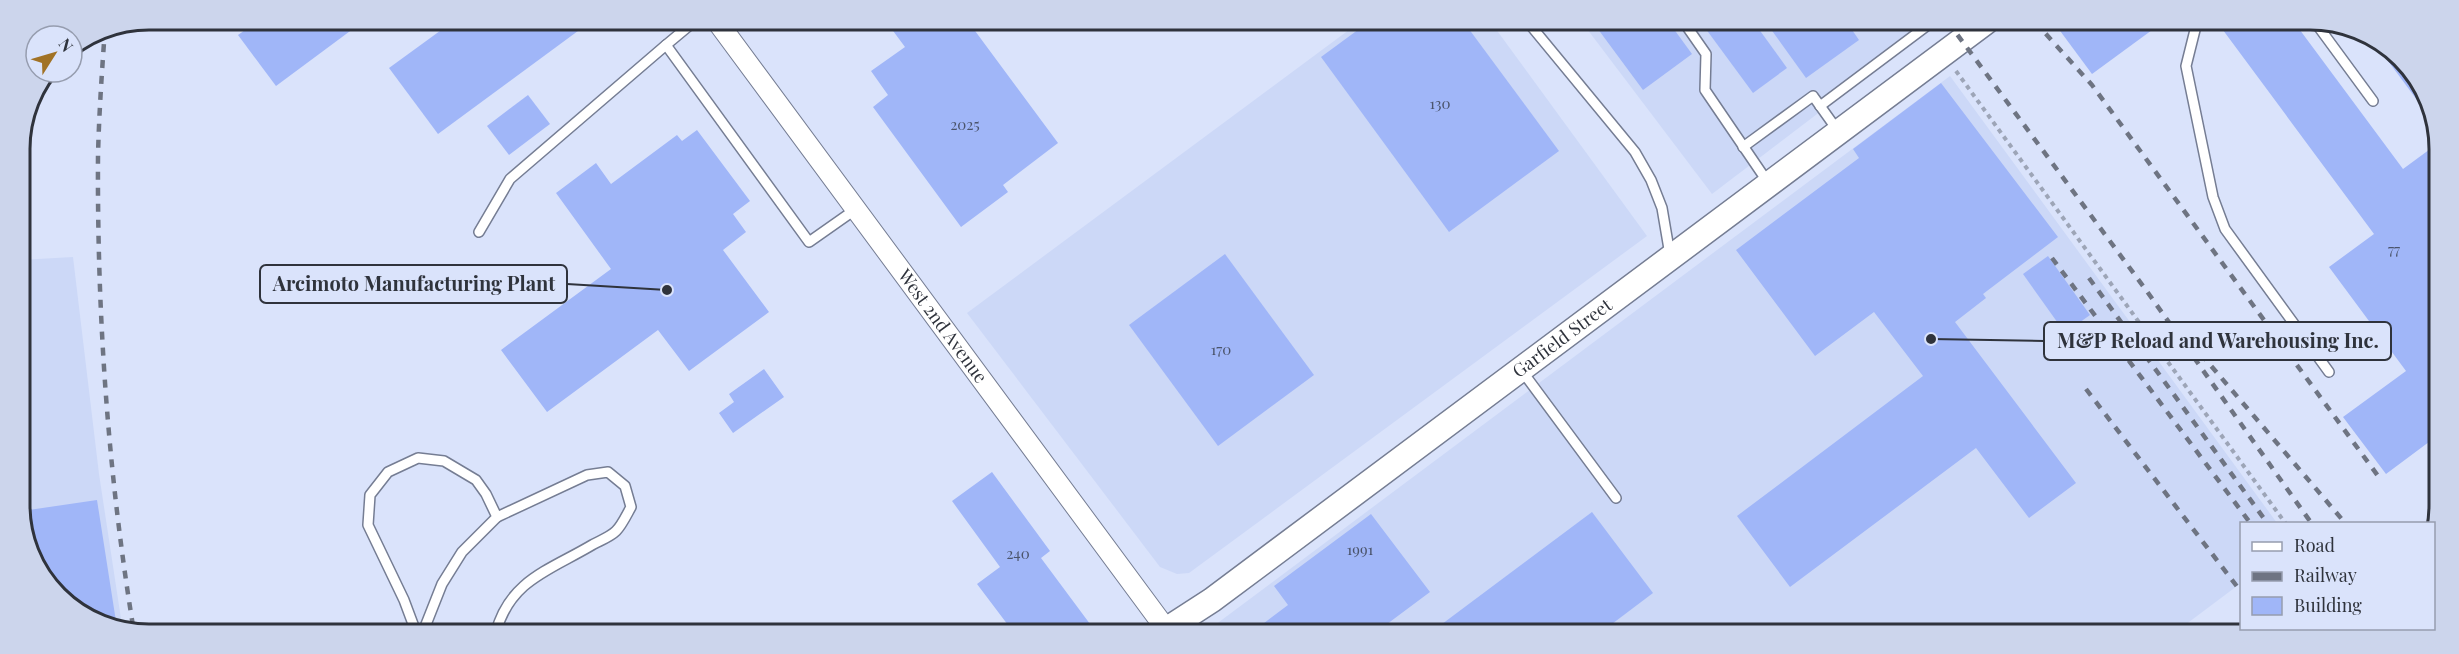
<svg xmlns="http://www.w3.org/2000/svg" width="2459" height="654" viewBox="0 0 2459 654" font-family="'Playfair Display',serif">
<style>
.built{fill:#ccd8f7}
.building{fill:#a0b6f8}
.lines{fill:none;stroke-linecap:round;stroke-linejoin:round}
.service-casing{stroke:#757d93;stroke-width:12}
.minor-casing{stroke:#757d93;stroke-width:22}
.tertiary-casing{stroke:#757d93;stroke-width:27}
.path{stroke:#9da5b7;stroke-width:4;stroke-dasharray:4.5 4.5;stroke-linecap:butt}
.service{stroke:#fff;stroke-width:9}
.minor{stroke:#fff;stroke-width:20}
.tertiary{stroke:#fff;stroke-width:24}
.rail{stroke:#6e7482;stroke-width:4.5;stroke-dasharray:8 8;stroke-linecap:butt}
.labels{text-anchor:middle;stroke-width:6;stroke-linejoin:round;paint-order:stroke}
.number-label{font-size:15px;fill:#4b546b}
.street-label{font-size:18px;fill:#2f333c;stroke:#dae3fb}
.rim{fill:none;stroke:#2f333c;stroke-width:3}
.leader{fill:none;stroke:#2f333c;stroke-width:2}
.callout-dot{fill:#2f333c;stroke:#dae3fb;stroke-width:2}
.callout{fill:#dae3fb;stroke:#2f333c;stroke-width:2}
.callout-label{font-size:20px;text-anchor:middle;font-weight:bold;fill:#2f333c}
</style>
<rect width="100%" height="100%" fill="#dae3fb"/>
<g class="built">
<polygon points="1361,21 1490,21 1647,236 1189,573 1177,574 1160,567 967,313"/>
<polygon points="1581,21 1925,22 1930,28 1712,194"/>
<polygon points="1950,76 2277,523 2242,524 2241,583 2173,634 1212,633 1215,625"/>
<polygon points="73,257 99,474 123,632 58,597 22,531 20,260"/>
</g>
<g class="building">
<polygon points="259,20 365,20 276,86 238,35"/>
<polygon points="455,20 576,20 582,28 438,134 389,68"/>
<polygon points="885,20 967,20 1058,143 1003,185 1008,192 961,227 873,107 888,95 871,71 905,47"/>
<polygon points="1370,21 1463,21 1559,151 1449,232 1321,57"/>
<polygon points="1592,21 1668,21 1692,54 1643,90"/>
<polygon points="1700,21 1753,21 1787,68 1753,93"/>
<polygon points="1765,21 1846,21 1859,40 1806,78"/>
<polygon points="2059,22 2163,22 2092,74 2055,24"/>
<polygon points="2217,22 2294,22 2403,169 2437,144 2437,436 2386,474 2343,417 2406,371 2329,267 2374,234"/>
<polygon points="2379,45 2402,58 2437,127 2377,46"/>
<polygon points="1941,83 2058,237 1983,294 1986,298 1955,322 2076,483 2029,518 1976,448 1790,587 1737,516 1923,376 1874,312 1815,356 1736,250 1859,158 1853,149"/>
<polygon points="528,95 550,124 509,155 487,126"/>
<polygon points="697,130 750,201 733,214 746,232 723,250 769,312 689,371 658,330 547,412 501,350 611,269 556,193 596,163 611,184 677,135 682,141"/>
<polygon points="1225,254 1314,375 1218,446 1129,325"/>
<polygon points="2048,256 2090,315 2065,333 2023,274"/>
<polygon points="764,369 784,397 733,433 719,413 734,402 729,394"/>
<polygon points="992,472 1050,551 1041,558 1093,628 1087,633 1014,633 977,584 1000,567 952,501"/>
<polygon points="97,500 117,628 58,597 22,531 22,511"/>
<polygon points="1592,512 1653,593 1600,633 1430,633"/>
<polygon points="1371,514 1430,592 1375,633 1251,633 1288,605 1274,586"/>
</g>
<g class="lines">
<g class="service-casing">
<g id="service">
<polyline points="696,20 666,45 809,242 856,209"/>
<polyline points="1527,21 1635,152 1651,180 1662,208 1670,255"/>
<polyline points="1683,21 1706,54 1705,90 1769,184"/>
<polyline points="2197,22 2186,66 2213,197 2225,229 2329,372"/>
<polyline points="2315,22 2373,101"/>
<polyline points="1820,106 1932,22"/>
<polyline points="1743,147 1813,96 1838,131"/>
<polyline points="479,232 510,179 666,45"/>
<polyline points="1522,371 1616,498"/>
<polyline points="416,632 404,600 368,525 370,495 388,472 418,458 444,461 476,480 486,494 497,517 462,552 442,584 423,632"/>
<path d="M496,632C510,580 550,570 592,545C599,541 610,537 616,531C622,525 627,514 631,507L625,486L608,472L587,475L497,517"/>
</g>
</g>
<g class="minor-casing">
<g id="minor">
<path id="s1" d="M716,20L1166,629"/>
</g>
</g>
<g class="tertiary-casing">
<g id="tertiary">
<path id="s2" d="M1161,633L1212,600L1986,22"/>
</g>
</g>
<polyline class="path" points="1956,71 2286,524"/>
<use href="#service" class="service"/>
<use href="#minor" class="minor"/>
<use href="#tertiary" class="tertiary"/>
<g class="rail">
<polyline points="1948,22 2146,290 2312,524"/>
<polyline points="2035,22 2092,85 2381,480"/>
<path d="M105,28C102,71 99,113 98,156C97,315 108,475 134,632"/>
<polyline points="2052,258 2251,524"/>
<polyline points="2089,278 2268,524"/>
<polyline points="2201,354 2346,524"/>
<polyline points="2086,389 2242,593"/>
<polyline points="2268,628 2273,634"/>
<polyline points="2327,628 2328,630"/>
</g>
</g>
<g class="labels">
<g class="number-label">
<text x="1440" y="109">130</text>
<text x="965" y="130">2025</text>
<text x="2394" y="255">77</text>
<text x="1221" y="355">170</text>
<text x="1360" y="555">1991</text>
<text x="1018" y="559">240</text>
</g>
<g class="street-label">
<text dy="6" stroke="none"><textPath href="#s1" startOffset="381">West 2nd Avenue</textPath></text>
<text dy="6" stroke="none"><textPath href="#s2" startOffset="498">Garfield Street</textPath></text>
</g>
</g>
<path d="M0 0H2459V654H0ZM149 30H2310A119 119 0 0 1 2429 149V505A119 119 0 0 1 2310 624H149A119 119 0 0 1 30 505V149A119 119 0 0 1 149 30Z" fill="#ccd5ec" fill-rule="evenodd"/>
<path class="rim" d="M149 30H2310A119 119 0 0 1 2429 149V505A119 119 0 0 1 2310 624H149A119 119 0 0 1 30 505V149A119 119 0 0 1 149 30Z"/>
<path class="leader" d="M667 290L567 284M1931 339L2044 341"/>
<g class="callout-dot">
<circle cx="667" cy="290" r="6"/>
<circle cx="1931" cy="339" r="6"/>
</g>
<g class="callout">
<rect x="260" y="265" width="307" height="38" rx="6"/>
<rect x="2044" y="322" width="347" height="38" rx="6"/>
</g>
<g class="callout-label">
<text x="414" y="291">Arcimoto Manufacturing Plant</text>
<text x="2218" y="348">M&amp;P Reload and Warehousing Inc.</text>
</g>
<rect x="2240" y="522" width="195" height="108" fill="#dae3fb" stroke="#969daf" stroke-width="1.5"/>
<rect x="2252" y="542" width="30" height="9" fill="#ffffff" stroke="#969daf" stroke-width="1.5"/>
<text x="2294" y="552" font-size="18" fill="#2f333c">Road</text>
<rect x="2252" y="572" width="30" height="9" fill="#6e7482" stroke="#969daf" stroke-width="1.5"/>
<text x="2294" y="582" font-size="18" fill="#2f333c">Railway</text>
<rect x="2252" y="597" width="30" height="18" fill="#a0b6f8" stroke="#969daf" stroke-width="1.5"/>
<text x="2294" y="612" font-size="18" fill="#2f333c">Building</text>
<g transform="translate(54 54) rotate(53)"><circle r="28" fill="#dae3fb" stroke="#969daf" stroke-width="1.5"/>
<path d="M0-4.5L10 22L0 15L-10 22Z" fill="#a17225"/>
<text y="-9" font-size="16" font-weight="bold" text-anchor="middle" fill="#2f333c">N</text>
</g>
</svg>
